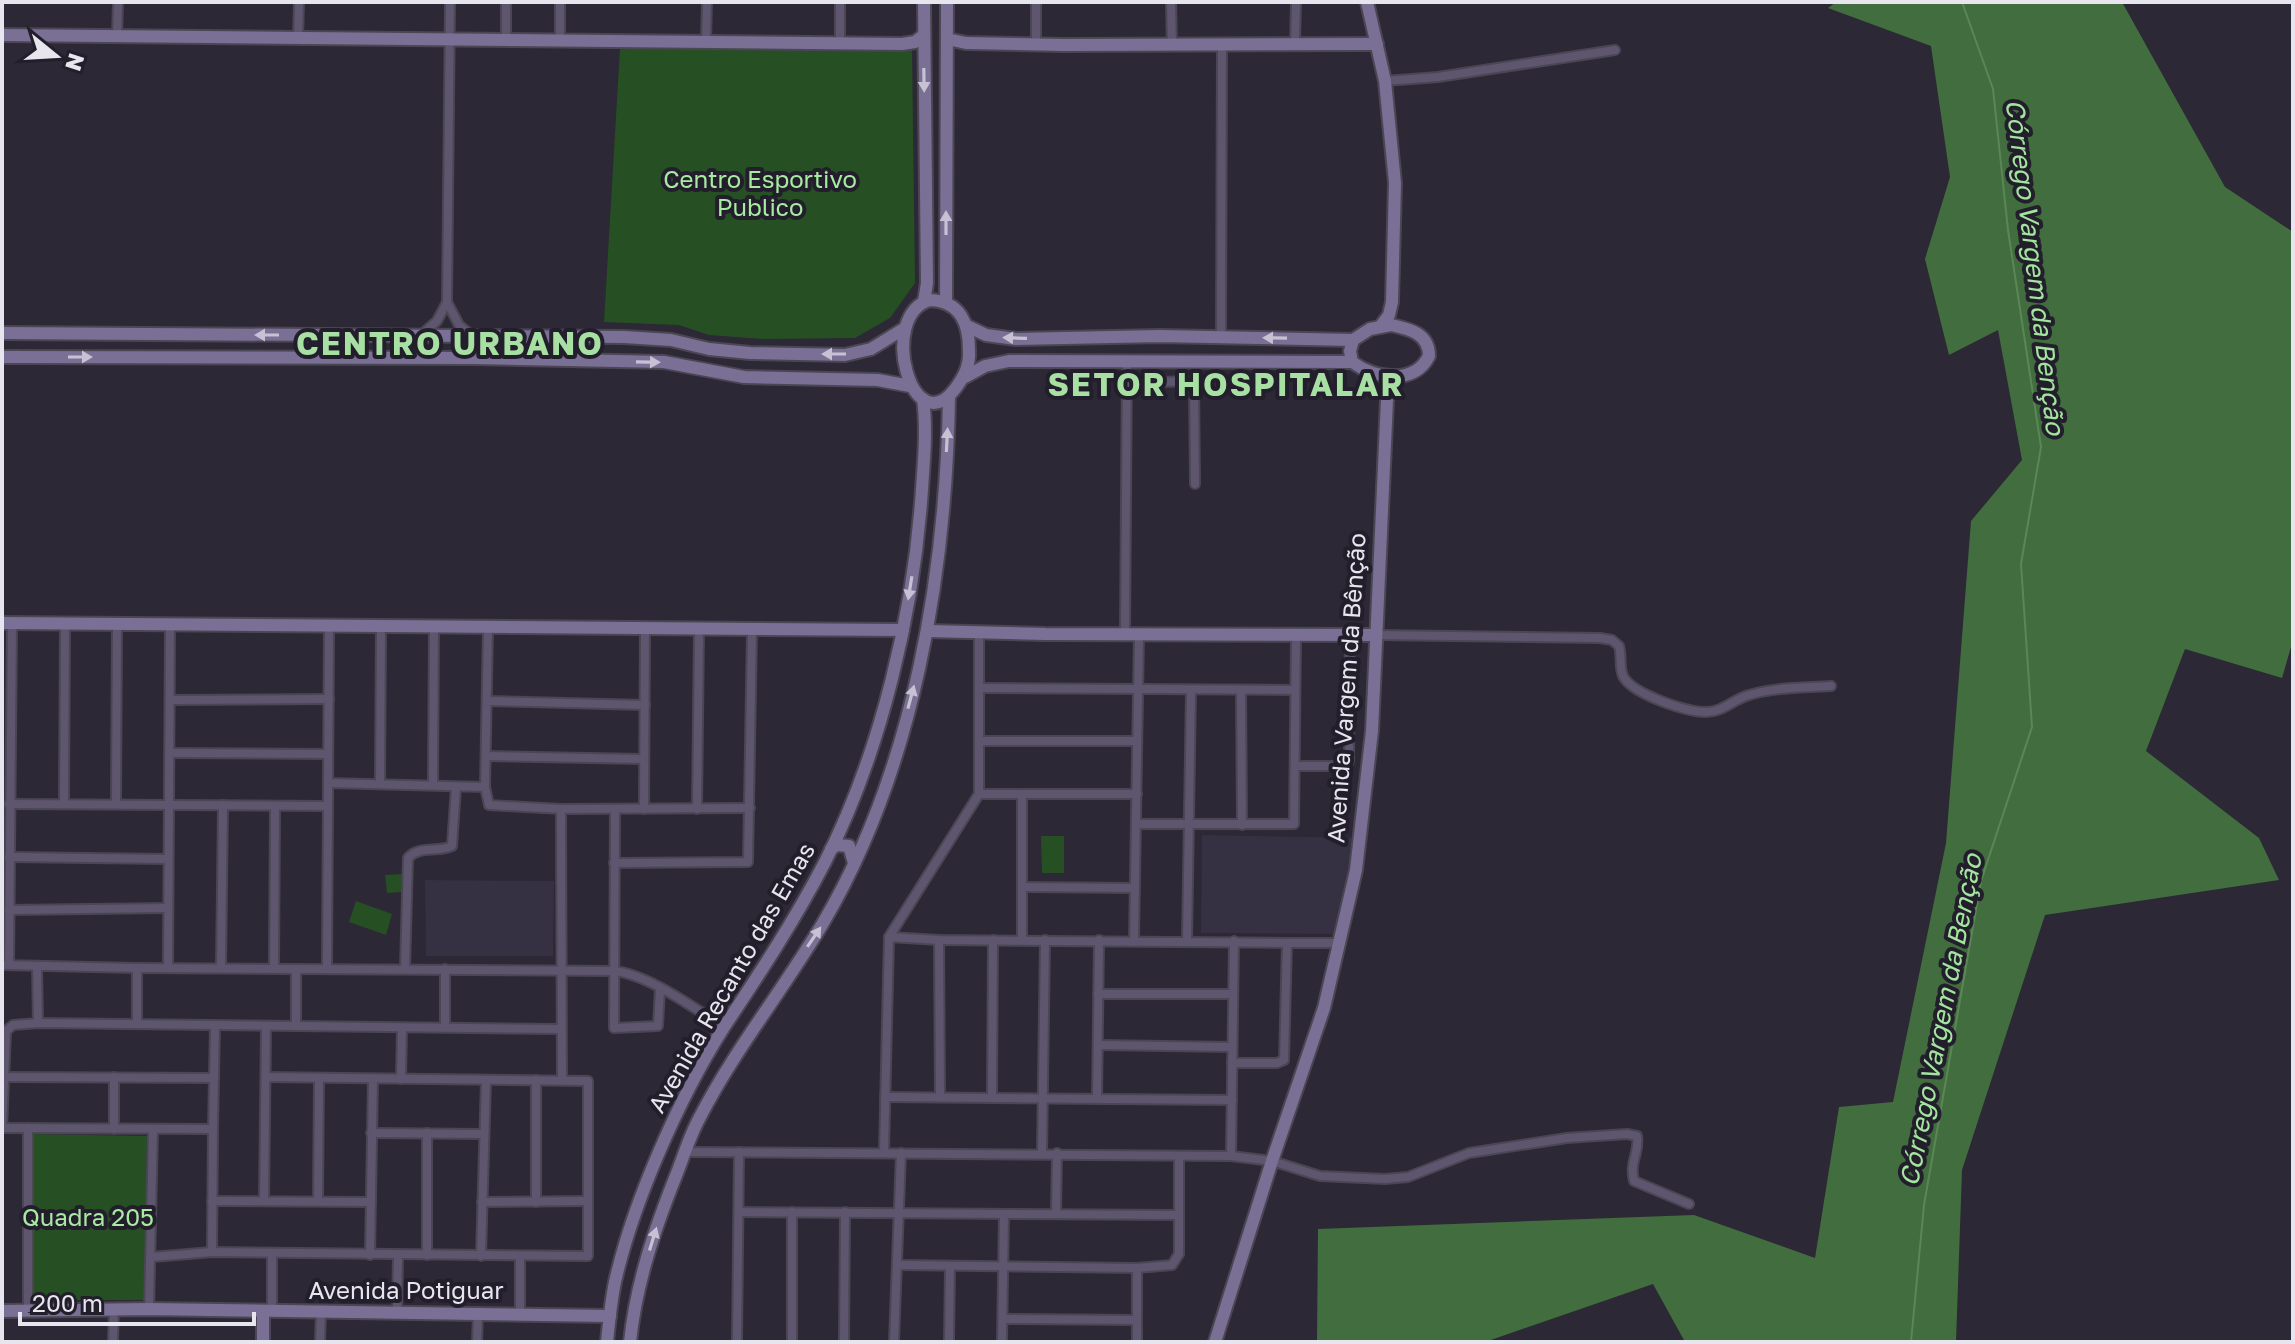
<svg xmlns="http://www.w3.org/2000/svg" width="2295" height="1344" viewBox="0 0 2295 1344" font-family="'Golos Text',sans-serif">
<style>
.built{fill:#353042}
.green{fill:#264f24}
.forest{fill:#426d3f}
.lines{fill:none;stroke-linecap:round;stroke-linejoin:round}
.stream{stroke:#5b8757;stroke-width:2}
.street-casing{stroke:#4a4653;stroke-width:12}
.secondary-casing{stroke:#4a4653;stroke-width:16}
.street{stroke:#5d566e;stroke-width:8}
.secondary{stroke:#7a6f94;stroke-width:12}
.oneway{fill:#c6c2d3}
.labels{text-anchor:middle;stroke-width:8;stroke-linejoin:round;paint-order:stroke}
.park-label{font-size:24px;fill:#a9eaa3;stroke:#221e2b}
.street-label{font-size:24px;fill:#e7e5ee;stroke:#221e2b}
.water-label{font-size:26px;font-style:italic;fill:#a3e49e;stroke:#221e2b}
.district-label{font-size:32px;font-weight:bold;letter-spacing:2px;fill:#a8dfa3;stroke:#221e2b}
</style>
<rect width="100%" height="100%" fill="#2c2835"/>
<g class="built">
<polygon points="1202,835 1357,838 1337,934 1201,933"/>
<polygon points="425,880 554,881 553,956 426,956"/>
</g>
<g class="green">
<polygon points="620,48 912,49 915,283 890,318 855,338 762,339 709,335 679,325 604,322"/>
<polygon points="1041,836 1064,836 1064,873 1042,873"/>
<polygon points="403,874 402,892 387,893 385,875"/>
<polygon points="356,901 392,914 386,935 349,922"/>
<polygon points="28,1134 147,1136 145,1300 33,1300"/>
</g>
<polygon class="forest" points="1836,2 2122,2 2225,187 2293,232 2293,640 2282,678 2185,649 2146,751 2259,838 2279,880 2045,915 1962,1170 1956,1342 1685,1342 1653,1284 1485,1342 1317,1342 1318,1229 1694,1215 1815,1258 1839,1107 1893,1102 1946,843 1971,521 2022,460 1998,330 1949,355 1925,259 1950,177 1931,46 1828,8"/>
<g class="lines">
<polyline class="stream" points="1911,1342 1924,1205 1981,881 2032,727 2021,564 2041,447 2008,230 1993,89 1962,2"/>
<g class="street-casing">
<g id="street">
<polyline points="506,2 506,40"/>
<polyline points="560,2 560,41"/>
<polyline points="840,2 840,43"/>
<polyline points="1036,2 1036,44"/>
<polyline points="1171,2 1172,45"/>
<polyline points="117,37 118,2"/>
<polyline points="298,39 299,2"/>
<polyline points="706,41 707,2"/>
<polyline points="1295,44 1296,2"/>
<polyline points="1385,81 1438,77 1615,50"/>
<polyline points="447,302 459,325 471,335"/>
<polyline points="421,335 437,321 447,302 450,2"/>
<polyline points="1221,338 1222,45"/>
<polyline points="1127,383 1194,381 1195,484"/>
<polyline points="488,628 485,787 489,805 561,809 750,808"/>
<polyline points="1125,634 1127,362"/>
<path d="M1374,635L1600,638L1612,640L1619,646C1622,656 1619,667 1623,676C1632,694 1686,712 1706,712C1722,712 1732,701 1746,696C1772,687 1804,688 1831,686"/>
<polyline points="979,688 1295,690"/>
<polyline points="1241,691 1242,825"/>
<polyline points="170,700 329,699"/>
<polyline points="487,701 645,705"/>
<polyline points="979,741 1137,741"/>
<polyline points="170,753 328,754"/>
<polyline points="486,756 644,759"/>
<polyline points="1296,766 1338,766 1349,761 1350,635"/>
<polyline points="328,783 485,787"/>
<polyline points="380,784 381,627"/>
<polyline points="433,785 434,627"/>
<polyline points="979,794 1137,794"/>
<polyline points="116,803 117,624"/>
<polyline points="9,804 328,806"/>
<polyline points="64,804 65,623"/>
<polyline points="561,809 562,1080"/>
<polyline points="615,809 614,1028 658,1026 660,989"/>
<polyline points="644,809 645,629"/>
<polyline points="697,809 699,629"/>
<polyline points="1136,824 1294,824 1296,634"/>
<polyline points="9,857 168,859"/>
<polyline points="614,863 748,862 752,630"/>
<polyline points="1023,887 1134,888"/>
<polyline points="9,910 168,908"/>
<polyline points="889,937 939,940 1287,943"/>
<polyline points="939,940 940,1096"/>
<polyline points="1022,940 1022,795"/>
<polyline points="1134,940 1139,634"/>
<polyline points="1187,941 1191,691"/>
<path d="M2,965L137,968L614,971C648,974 695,1009 724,1027"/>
<polyline points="9,965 12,623"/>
<polyline points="37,966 38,1023"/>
<polyline points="221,967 223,805"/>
<polyline points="168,968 170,624"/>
<polyline points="274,968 275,806"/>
<polyline points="327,968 329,627"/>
<path d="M405,969L408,858C419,845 437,853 452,846L456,787"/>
<polyline points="445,969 445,1027"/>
<polyline points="1098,994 1233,994"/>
<polyline points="137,1024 137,968"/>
<polyline points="296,1025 296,969"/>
<polyline points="1098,1045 1232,1047"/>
<polyline points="1232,1063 1277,1063 1284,1060 1287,943 1341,943"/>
<polyline points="3,1077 213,1078"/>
<polyline points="401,1079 402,1028"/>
<polyline points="536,1080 536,1202"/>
<polyline points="885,1097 1232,1100"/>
<polyline points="992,1097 993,940"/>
<polyline points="1097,1099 1099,940"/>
<polyline points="2,1128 6,1031 13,1025 38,1023 561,1029"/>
<polyline points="2,1128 213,1129 215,1025"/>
<polyline points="28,1128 28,1309"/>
<polyline points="114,1129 114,1077"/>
<polyline points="371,1133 483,1134"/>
<polyline points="427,1133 427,1255"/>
<path d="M685,1152L1231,1156L1272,1161L1320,1176L1385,1179L1408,1177L1469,1153L1567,1138L1627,1134L1637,1136C1640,1153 1629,1161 1634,1181L1689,1204"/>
<polyline points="884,1152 889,937 979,794 979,632"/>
<polyline points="1042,1154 1045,940"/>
<polyline points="1231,1156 1234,941"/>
<polyline points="212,1201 371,1202"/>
<polyline points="264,1201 266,1026"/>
<polyline points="318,1201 319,1078"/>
<polyline points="482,1202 588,1201"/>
<polyline points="739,1212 1179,1215"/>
<polyline points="1056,1214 1057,1153"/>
<polyline points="212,1252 213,1129"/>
<polyline points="272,1254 272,1312"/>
<polyline points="370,1255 373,1079"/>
<polyline points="481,1256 486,1080"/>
<polyline points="152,1257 212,1252 588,1256 588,1081 266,1077"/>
<polyline points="898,1265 1137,1268 1172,1265 1179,1254 1179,1156"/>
<polyline points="1137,1268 1137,1342"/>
<polyline points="149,1309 153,1129"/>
<polyline points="520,1313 520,1257"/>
<polyline points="397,1314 398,1256"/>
<polyline points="1003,1319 1137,1320"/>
<polyline points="113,1342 114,1309"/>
<polyline points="320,1342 321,1312"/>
<polyline points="477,1342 478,1313"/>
<polyline points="737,1342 739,1152"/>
<polyline points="792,1342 792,1212"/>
<polyline points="844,1342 845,1212"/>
<polyline points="894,1342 901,1153"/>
<polyline points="949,1342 950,1266"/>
<polyline points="1002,1342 1004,1214"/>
</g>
</g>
<g class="secondary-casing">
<g id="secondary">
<polyline points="1367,2 1385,81 1395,183 1392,302 1389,315 1380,327"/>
<polyline points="2,35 902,44 915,42 924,35"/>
<polyline points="947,39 966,43 1063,45 1377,44"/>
<path d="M930,300C960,301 969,323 969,350C970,366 964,377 955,389C912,445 877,315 930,300Z"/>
<polyline points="946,301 947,2"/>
<polyline points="924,302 927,283 924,2"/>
<path d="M1391,325C1409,329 1429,333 1429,356C1414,386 1374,378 1352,362L1350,351L1353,340L1370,329Z"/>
<polyline points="967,326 986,335 1016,339 1160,336 1353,340"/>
<polyline points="2,333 624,337 671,340 709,349 750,353 845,355 871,349 905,328"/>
<polyline points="2,357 474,358 664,362 744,377 878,380 910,386"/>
<polyline points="965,377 985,366 1009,361 1352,362"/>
<polyline points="2,623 903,630"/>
<polyline points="928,631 1045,634 1374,635"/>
<polyline points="831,849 837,845 849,846 854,863"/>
<polyline points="2,1311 149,1309 610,1316"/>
<polyline points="263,1312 263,1342"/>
<path d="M607,1342C609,1322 611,1301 615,1282C633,1202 680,1096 724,1027C760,973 795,920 825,862C881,752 914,612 922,489C924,459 927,429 923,399"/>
<path d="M630,1342C636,1283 655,1228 677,1173C684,1155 690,1135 700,1117C735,1049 784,989 823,923C914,769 946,574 949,398"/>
<polyline points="1215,1342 1272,1161 1324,1008 1356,870 1372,731 1387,400 1395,376"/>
</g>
</g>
<use href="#street" class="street"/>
<use href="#secondary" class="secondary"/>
</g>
<defs><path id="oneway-solid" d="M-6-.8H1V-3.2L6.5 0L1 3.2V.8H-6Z" transform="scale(2)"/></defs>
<g class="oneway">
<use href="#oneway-solid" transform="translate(924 80) rotate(89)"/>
<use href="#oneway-solid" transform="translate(946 223) rotate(-90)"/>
<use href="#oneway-solid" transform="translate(267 335) rotate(-180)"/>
<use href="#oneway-solid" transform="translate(1015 338) rotate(-178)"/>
<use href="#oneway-solid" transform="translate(1275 338) rotate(-179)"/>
<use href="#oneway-solid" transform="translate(834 354) rotate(180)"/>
<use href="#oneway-solid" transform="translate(80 357)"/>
<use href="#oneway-solid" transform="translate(648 362) rotate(1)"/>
<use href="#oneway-solid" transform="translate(947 440) rotate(-87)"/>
<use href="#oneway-solid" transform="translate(910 588) rotate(99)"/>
<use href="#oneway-solid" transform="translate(911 697) rotate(-75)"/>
<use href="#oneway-solid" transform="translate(814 937) rotate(-56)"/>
<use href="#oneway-solid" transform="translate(653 1239) rotate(-73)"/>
</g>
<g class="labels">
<g class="park-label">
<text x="760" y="188">Centro Esportivo<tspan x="760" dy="28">Publico</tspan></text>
<text x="88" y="1226">Quadra 205</text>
</g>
<g class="street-label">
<text transform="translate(1347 688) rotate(-86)" y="8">Avenida Vargem da Bênção</text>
<text transform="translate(732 978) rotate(-60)" y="8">Avenida Recanto das Emas</text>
<text x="406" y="1299">Avenida Potiguar</text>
</g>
<g class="water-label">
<text transform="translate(2035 267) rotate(83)" y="9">Córrego Vargem da Benção</text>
<text transform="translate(1941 1020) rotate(-79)" y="9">Córrego Vargem da Benção</text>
</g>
<g class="district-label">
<text x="450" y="355">CENTRO URBANO</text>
<text x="1226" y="396">SETOR HOSPITALAR</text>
</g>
</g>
<rect width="2295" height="1344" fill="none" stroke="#e7e5ee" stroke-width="8"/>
<g transform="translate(56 56) rotate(108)" stroke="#221e2b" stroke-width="6" paint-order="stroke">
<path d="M0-6L14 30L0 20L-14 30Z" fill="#e7e5ee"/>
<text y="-12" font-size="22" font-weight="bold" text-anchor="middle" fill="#e7e5ee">N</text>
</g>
<path d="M20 1312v12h234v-12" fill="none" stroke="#e7e5ee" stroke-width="4"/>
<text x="32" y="1312" font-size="24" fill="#e7e5ee" stroke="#221e2b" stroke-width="6" paint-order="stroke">200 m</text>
</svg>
